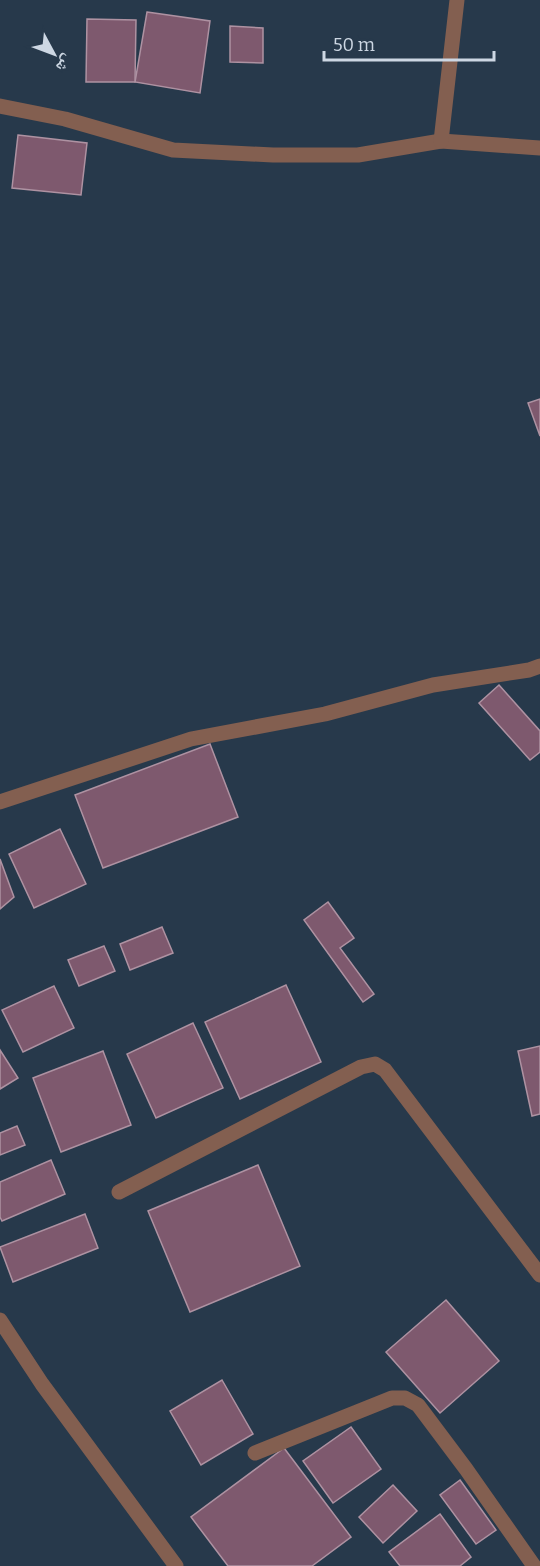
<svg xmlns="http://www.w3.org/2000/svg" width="540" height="1566" viewBox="0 0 540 1566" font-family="Bitter,'Noto Naskh Arabic',serif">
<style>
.building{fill:#7e596e;stroke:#ae92a2;stroke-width:1.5}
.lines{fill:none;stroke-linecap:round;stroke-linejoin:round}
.street{stroke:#835f50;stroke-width:15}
</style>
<rect width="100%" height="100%" fill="#27394b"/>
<g class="building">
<polygon points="147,12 210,21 200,93 135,82"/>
<polygon points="87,19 136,20 135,82 86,82"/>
<polygon points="230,26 263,28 263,63 230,62"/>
<polygon points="18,135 87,143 81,195 12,188"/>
<polygon points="540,399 540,436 528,403"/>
<polygon points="499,685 540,731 540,752 530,760 479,703"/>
<polygon points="210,744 238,817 103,868 75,795"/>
<polygon points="60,829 86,884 34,908 9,854"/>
<polygon points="0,859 14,897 0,909"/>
<polygon points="328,902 354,938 340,948 374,994 363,1002 304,920"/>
<polygon points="162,927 173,953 130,970 120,944"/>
<polygon points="104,946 115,971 79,986 68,960"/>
<polygon points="286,985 321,1062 240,1099 205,1022"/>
<polygon points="54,986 74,1028 23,1052 2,1010"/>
<polygon points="193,1023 223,1088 156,1118 127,1054"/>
<polygon points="540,1046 540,1114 532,1116 518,1051"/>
<polygon points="0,1050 18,1078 0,1089"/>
<polygon points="103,1051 131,1125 61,1152 33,1078"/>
<polygon points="17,1126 25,1145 0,1155 0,1133"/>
<polygon points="51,1160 65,1194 2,1221 0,1217 0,1182"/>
<polygon points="258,1165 300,1266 190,1312 148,1211"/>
<polygon points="85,1214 98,1248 13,1282 0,1247"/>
<polygon points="446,1300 499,1361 440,1413 386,1352"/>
<polygon points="222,1380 253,1434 201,1465 170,1411"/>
<polygon points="351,1427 381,1469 333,1503 303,1461"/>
<polygon points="284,1448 351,1537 312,1566 228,1566 191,1517"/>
<polygon points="460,1480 496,1530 476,1544 440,1495"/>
<polygon points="393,1485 417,1511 383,1543 359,1517"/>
<polygon points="440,1514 471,1557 460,1566 400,1566 389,1552"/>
</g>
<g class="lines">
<g class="street">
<polyline points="0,106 65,119 173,150 273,155 358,155 441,141 540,148"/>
<polyline points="441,141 457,0"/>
<polyline points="0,802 191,739 325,714 433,685 529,670 540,666"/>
<polyline points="119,1192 361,1067 375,1064 385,1070 540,1275"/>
<polyline points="0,1320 42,1384 176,1566"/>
<polyline points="255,1453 392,1398 405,1398 418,1405 466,1469 534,1566"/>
</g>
</g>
<g transform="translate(54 54) rotate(131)" stroke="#27394b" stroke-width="4.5" paint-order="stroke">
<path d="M0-4.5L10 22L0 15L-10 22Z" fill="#cdd7e3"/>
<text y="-9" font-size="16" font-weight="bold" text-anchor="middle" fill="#cdd7e3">ش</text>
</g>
<path d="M324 51v9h170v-9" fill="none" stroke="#cdd7e3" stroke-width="3"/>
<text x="333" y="51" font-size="18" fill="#cdd7e3" stroke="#27394b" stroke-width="4.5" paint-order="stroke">50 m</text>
</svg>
